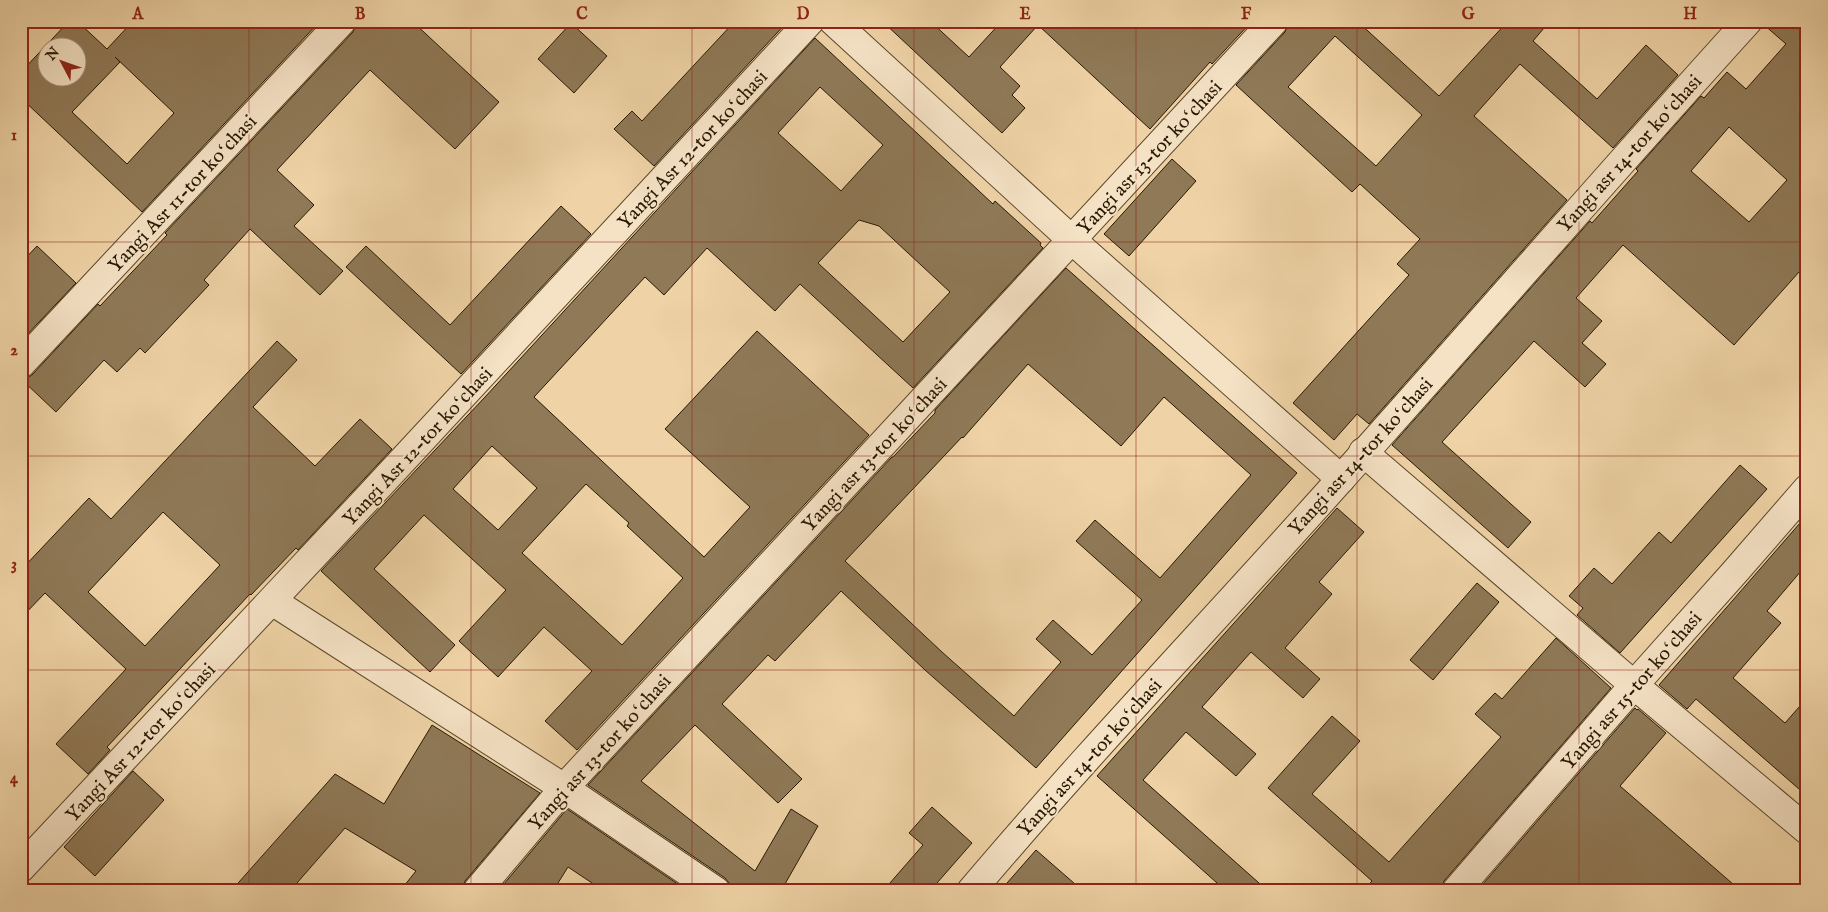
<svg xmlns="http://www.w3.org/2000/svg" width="1828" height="912" viewBox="0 0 1828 912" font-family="'IM FELL English',serif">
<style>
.building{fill:#8f7957;stroke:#281801;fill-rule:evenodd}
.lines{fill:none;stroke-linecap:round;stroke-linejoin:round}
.street-casing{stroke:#5a472a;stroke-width:30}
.street{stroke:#f5e2c5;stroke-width:28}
.grid{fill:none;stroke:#8f2418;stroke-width:1;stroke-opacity:0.55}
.labels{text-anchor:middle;stroke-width:4;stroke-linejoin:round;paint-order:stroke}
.street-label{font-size:20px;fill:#281801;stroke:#f5e2c5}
.neatline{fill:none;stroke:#8f2418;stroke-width:2}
.grid-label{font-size:16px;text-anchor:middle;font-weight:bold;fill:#8f2418}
</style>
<rect width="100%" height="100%" fill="#efd3a6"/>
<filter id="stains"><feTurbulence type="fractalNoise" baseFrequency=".004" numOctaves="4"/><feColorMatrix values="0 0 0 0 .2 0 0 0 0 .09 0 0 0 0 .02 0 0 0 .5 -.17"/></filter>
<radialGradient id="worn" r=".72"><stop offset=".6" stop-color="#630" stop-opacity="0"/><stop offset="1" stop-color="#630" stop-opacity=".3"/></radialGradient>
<g class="building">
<path d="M69,21H77L107,49L133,21H320L142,212L21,98V72ZM48,48H78V78H48ZM115,57L174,113L127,164L72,112L120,62Z"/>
<polygon points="357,21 412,21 499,102 455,149 370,70 277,170 314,205 294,226 343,271 320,295 250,229 204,280 209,285 145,353 140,348 117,372 104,360 56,412 21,379 26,379 32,375 98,304 100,306 167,235 165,233 353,32"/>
<polygon points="735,21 788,21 654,166 614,129 632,111 642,121"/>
<polygon points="882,21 930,21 969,57 1002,21 1252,21 1212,64 1210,62 1150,129 1038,25 1000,67 1020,86 1012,95 1025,108 1002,133"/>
<path d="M1289,21H1357L1439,96L1508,21H1550L1533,41L1597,99L1646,45L1678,75L1613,148L1520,64L1474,116L1567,200L1369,424L1357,414L1334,440L1293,403L1409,275L1397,264L1420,239L1360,184L1352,192L1236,85L1285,32ZM1335,36L1422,115L1376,166L1288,87Z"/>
<path d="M1763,21H1807V263L1734,345L1623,245L1576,298L1602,321L1582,343L1606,364L1585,387L1534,341L1442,442L1531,522L1508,548L1392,445L1590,221L1592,223L1638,171L1636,169L1701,96L1704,98L1727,72L1746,89L1786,44L1763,24ZM1729,127L1787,180L1749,222L1691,171Z"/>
<polygon points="571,23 607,56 574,93 538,59"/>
<path d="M815,38L993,204L995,201L1041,243L1040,245L1043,248L913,388L800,284L775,311L707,248L664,295L645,277L534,397L704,557L750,507L665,429L757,331L869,435L577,750L545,721L592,671L544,627L498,677L459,641L506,590L424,515L374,569L455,645L430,672L321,571L485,397ZM820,87L883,145L841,191L778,133ZM859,220L879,226L950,292L903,342L818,263ZM492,446L537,488L498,530L453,489ZM586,484L629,523L627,526L683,578L622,645L522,553Z"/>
<polygon points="1172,159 1196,181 1129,256 1104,234"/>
<polygon points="561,206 591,234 461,374 346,267 366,246 450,325"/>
<polygon points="37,246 76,283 21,341 21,263"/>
<path d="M1066,268L1297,473L1036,768L925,670L841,591L775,661L768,655L722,704L802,779L778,803L695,725L641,781L755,871L791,809L818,826L781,891H731L730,884L725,878L588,785L892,457H893L935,413V410ZM1028,364L1121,446L1164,397L1251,475L1160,578L1095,520L1076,541L1142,600L1092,655L1053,620L1036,639L1061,662L1014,716L942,652L845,561L962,437L963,438Z"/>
<path d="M277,341L297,360L253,407L315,466L360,419L392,449L298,550L296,548L251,595L250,594L107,747L110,750L88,774L56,744L126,669L45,593L21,618V570L89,498L111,519ZM163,512L220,565L145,646L88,592Z"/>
<polygon points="1740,465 1767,489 1620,653 1577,615 1583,608 1569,596 1594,568 1612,584 1659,532 1671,543"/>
<polygon points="1337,508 1364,532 1319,582 1332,594 1285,648 1320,679 1303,698 1251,652 1202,707 1256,754 1236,776 1186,732 1143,780 1268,891 1226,891 1097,776"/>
<polygon points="1807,515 1807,564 1767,611 1781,623 1733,678 1785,723 1807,698 1807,796 1696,699 1687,709 1659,685"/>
<polygon points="1477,583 1499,602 1433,680 1410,660"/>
<polygon points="1556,638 1611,688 1444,881 1441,891 1363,891 1372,881 1268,788 1332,716 1360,741 1312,794 1389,862 1501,737 1475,714 1495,693 1502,699"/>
<polygon points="1635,708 1637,710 1638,709 1666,733 1620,786 1741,891 1477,891"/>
<polygon points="432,725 540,793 465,881 462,891 400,891 416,871 345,828 290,891 231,891 335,774 384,804"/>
<polygon points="133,771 164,800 95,876 64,847"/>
<polygon points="932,807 972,843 930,891 883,891 923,845 909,833"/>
<polygon points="567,809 688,891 604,891 568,867 553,891 498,891"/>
<polygon points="1036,850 1083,891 1000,891"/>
</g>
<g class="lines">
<g class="street-casing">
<g id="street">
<polyline points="833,21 1072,240 1341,479"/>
<polyline points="21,364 342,21"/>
<polyline points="1363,452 1634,685 1807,830"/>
<polyline points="272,601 564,788 716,891"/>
<polyline points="21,868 363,503 810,21"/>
<polyline points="477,891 564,788 1274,21"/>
<path d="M971,891C1090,750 1217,618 1339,481C1476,328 1610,173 1748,21"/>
<polyline points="1456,891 1634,685 1734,573 1807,489"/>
</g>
</g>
<use href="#street" class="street"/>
</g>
<path class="grid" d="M249,21V891M471,21V891M692,21V891M914,21V891M1136,21V891M1357,21V891M1579,21V891M21,242H1807M21,456H1807M21,670H1807"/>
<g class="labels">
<g class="street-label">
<text transform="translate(692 149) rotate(-47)" y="7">Yangi Asr 12-tor koʻchasi</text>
<text transform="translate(1629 153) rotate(-48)" y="7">Yangi asr 14-tor koʻchasi</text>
<text transform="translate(1149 157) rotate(-47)" y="7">Yangi asr 13-tor koʻchasi</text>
<text transform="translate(182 193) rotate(-47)" y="7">Yangi Asr 11-tor koʻchasi</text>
<text transform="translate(417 446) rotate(-47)" y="7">Yangi Asr 12-tor koʻchasi</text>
<text transform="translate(874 454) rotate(-47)" y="7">Yangi asr 13-tor koʻchasi</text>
<text transform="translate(1360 456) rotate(-48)" y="7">Yangi asr 14-tor koʻchasi</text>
<text transform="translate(1631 690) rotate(-49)" y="7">Yangi asr 15-tor koʻchasi</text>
<text transform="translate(140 742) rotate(-47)" y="7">Yangi Asr 12-tor koʻchasi</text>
<text transform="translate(599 752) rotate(-48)" y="7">Yangi asr 13-tor koʻchasi</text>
<text transform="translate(1089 757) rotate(-48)" y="7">Yangi asr 14-tor koʻchasi</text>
</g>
</g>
<rect width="1828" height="912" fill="none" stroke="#efd3a6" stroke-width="55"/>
<g transform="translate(62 62) rotate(311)"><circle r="24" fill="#f5e2c5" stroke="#a39177"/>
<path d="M0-4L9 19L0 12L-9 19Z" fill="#8f2418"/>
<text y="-8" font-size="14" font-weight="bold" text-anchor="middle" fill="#281801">N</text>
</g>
<rect x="28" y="28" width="1772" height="856" class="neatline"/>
<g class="grid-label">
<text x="138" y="19">A</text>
<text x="360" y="19">B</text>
<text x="582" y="19">C</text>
<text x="803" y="19">D</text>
<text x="1025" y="19">E</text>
<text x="1246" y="19">F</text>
<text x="1468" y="19">G</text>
<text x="1690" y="19">H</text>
<text x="14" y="140">1</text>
<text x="14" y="355">2</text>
<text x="14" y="569">3</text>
<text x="14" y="783">4</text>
</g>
<rect width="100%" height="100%" filter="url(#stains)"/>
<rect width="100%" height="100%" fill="url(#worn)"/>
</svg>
